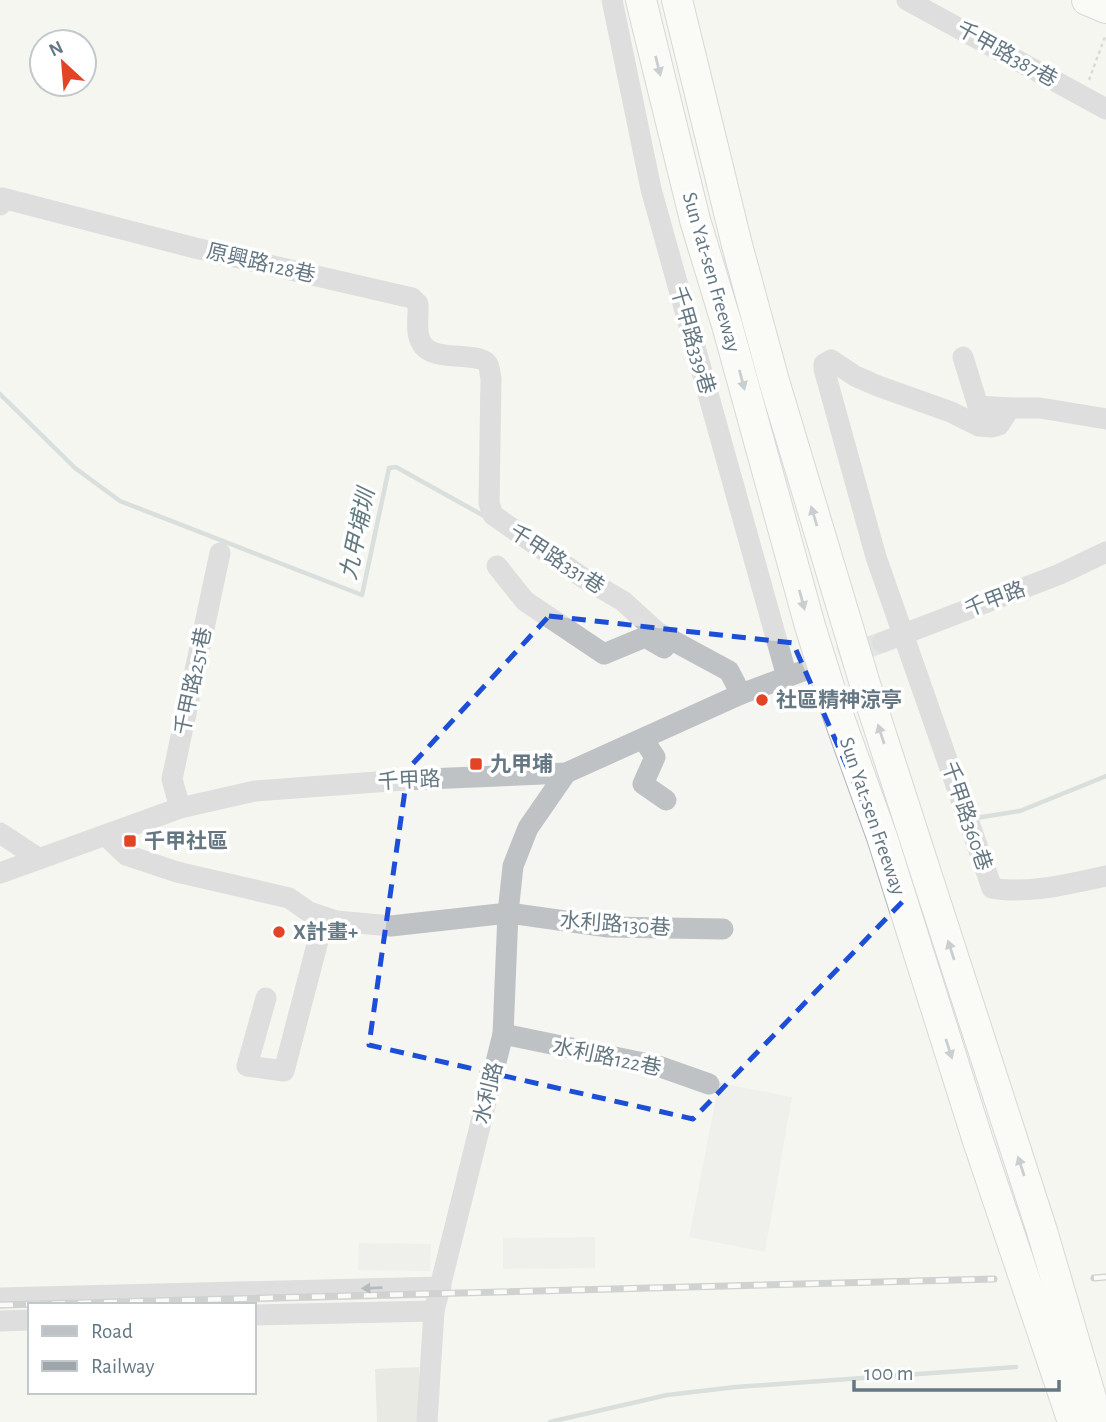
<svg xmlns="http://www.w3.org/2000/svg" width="1106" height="1422" viewBox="0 0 1106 1422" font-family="'Alegreya Sans','Noto Sans TC',sans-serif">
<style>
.built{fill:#e6e7e5}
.green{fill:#d5dad1}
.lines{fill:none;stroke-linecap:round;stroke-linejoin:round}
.stream{stroke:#b5c3c6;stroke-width:4.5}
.minor-tunnel{stroke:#cacfd0;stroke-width:21;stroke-dasharray:21 10;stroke-linecap:butt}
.highway-casing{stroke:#b1b5b8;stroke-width:32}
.path{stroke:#b8bbbd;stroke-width:2.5;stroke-dasharray:3.5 3.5;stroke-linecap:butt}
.minor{stroke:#bec2c5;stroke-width:21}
.highway{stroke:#fff;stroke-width:30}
.rail-casing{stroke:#9fa6ab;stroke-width:7}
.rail{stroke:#fff;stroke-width:4.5;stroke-dasharray:13;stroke-linecap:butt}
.oneway{fill:#92a0a8}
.oneway2{fill:#647782}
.marked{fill:none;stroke:#1d4ed8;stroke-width:5;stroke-dasharray:14 9;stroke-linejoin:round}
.poi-dot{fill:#e24425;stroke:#fff;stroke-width:2.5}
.labels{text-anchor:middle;stroke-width:7;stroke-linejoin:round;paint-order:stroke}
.street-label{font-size:21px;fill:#647782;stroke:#fff}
.poi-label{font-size:21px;font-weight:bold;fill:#647782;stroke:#fff;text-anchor:start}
.water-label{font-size:23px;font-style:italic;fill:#60797f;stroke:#fff}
</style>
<rect width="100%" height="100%" fill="#f5f5f1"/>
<g class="built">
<polygon points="719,1083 792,1097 765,1252 689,1237"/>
<polygon points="595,1237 595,1268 503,1269 503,1238"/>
<polygon points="359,1243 431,1244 430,1271 358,1270"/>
</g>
<polygon class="green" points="419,1367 421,1422 377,1422 375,1369"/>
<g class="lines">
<g class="stream">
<polyline points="0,394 75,468 120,501 362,595 389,468 396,467 486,517"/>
<polyline points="976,818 1020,811 1106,776"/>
<polyline points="550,1422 667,1395 736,1387 1016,1367"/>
</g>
<polyline class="minor-tunnel" points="811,668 883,642"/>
<g class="highway-casing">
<g id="highway">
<polyline points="641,0 695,220 727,325 810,626 837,712 882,837 978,1141 1073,1422"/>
<polyline points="677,0 737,245 774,381 868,694 1042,1231 1098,1422"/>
<polyline points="1087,0 1106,8"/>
</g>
</g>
<polyline class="path" points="1089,80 1106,34"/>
<g class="minor">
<polyline points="612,0 651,189 787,677"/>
<polyline points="907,0 1106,109"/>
<path d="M0,205L2,198L195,248L412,298L418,304C419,316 415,331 421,342C430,363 476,351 487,363C490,367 490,374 491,379L489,503L493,515L585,579L623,601L657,632L729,671L741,694"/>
<polyline points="963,357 978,406 1010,408"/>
<path d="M1106,419L1040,408H1010L999,425L992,427L979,426L951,412L878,386L855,376L831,360L824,364V369L876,557L992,888C1026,895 1072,883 1106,876"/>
<polyline points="497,566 525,601 604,654 645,637 664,648"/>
<polyline points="883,642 1060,574 1106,552"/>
<polyline points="643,739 655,757 643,784 666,800"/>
<polyline points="180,808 172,779 220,553"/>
<polyline points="0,833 38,858"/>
<polyline points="105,835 126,855 177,872 289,898 309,912 336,921 391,926 508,913 608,927 723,929"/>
<polyline points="0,873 180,808 255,791 404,780 566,773 741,694 811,668"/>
<polyline points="266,998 247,1066 284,1071 324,918"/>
<polyline points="503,1034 658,1066 709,1084"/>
<polyline points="0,1298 441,1287"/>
<polyline points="254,1315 434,1311"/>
<polyline points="0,1321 30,1320"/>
<polyline points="427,1422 434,1311 503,1034 508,913 513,866 528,828 566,773"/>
</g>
<use href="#highway" class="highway"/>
<g class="rail-casing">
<g id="rail">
<polyline points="1094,1278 1106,1277"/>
<polyline points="0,1305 994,1279"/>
</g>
</g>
<use href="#rail" class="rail"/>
</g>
<defs><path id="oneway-solid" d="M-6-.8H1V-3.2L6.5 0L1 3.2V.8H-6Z" transform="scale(1.75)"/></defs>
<g class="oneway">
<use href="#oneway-solid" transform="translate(658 66) rotate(76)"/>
<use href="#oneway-solid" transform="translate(742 380) rotate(75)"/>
<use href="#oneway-solid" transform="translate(814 516) rotate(-107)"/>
<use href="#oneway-solid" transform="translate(802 600) rotate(75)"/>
<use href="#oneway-solid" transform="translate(881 734) rotate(-108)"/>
<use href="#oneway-solid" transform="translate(951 950) rotate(-108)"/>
<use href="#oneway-solid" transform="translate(949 1049) rotate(72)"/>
<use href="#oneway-solid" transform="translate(1021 1166) rotate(-108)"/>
</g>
<use class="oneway2" href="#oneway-solid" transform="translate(372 1288) rotate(178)"/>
<path d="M0 0H1106V1422H0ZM549,616L793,643L905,899L693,1119L369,1045L408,769Z" fill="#f5f5f1" fill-opacity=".55" fill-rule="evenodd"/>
<path class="marked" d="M549,616L793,643L905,899L693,1119L369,1045L408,769Z"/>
<g class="poi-dot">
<circle cx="762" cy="700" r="7"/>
<rect x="469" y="757" width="14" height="14" rx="3.5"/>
<rect x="123" y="834" width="14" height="14" rx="3.5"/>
<circle cx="279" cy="932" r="7"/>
</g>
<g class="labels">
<g class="street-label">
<text transform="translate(1007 54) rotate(29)" y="7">千甲路387巷</text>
<text transform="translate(261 263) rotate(13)" y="7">原興路128巷</text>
<text transform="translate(712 272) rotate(74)" y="7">Sun Yat-sen Freeway</text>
<text transform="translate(693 340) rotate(74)" y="7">千甲路339巷</text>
<text transform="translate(557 559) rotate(33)" y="7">千甲路331巷</text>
<text transform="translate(995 599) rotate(-21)" y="7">千甲路</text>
<text transform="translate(193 681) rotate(-78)" y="7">千甲路251巷</text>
<text transform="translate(409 780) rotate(-3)" y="7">千甲路</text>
<text transform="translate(873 816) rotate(71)" y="7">Sun Yat-sen Freeway</text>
<text transform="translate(967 816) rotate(71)" y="7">千甲路360巷</text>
<text transform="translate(615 924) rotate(4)" y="7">水利路130巷</text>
<text transform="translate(607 1057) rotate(12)" y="7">水利路122巷</text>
<text transform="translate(488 1093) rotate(-76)" y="7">水利路</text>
</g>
<g class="poi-label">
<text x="776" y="707">社區精神涼亭</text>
<text x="490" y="771">九甲埔</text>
<text x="144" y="848">千甲社區</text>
<text x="293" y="939">X計畫+</text>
</g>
<g class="water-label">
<text transform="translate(357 534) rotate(-78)" y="8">九甲埔圳</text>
</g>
</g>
<rect x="28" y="1303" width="228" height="91" fill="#ffffff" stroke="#c1c9cd" stroke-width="2"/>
<rect x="42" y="1326" width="35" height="10" fill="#bec2c5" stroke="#c1c9cd" stroke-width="2"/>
<text x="91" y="1338" font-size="21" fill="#647782">Road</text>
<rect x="42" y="1361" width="35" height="10" fill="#9fa6ab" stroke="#c1c9cd" stroke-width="2"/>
<text x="91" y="1373" font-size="21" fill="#647782">Railway</text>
<g transform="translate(63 63) rotate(334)"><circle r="33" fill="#ffffff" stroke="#c1c9cd" stroke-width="2"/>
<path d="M0-5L12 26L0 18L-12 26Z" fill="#e24425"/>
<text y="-10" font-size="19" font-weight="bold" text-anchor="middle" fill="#647782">N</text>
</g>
<path d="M854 1380v10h205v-10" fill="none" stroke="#647782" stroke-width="3.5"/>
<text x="864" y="1380" font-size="21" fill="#647782" stroke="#ffffff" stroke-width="5" paint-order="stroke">100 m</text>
</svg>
